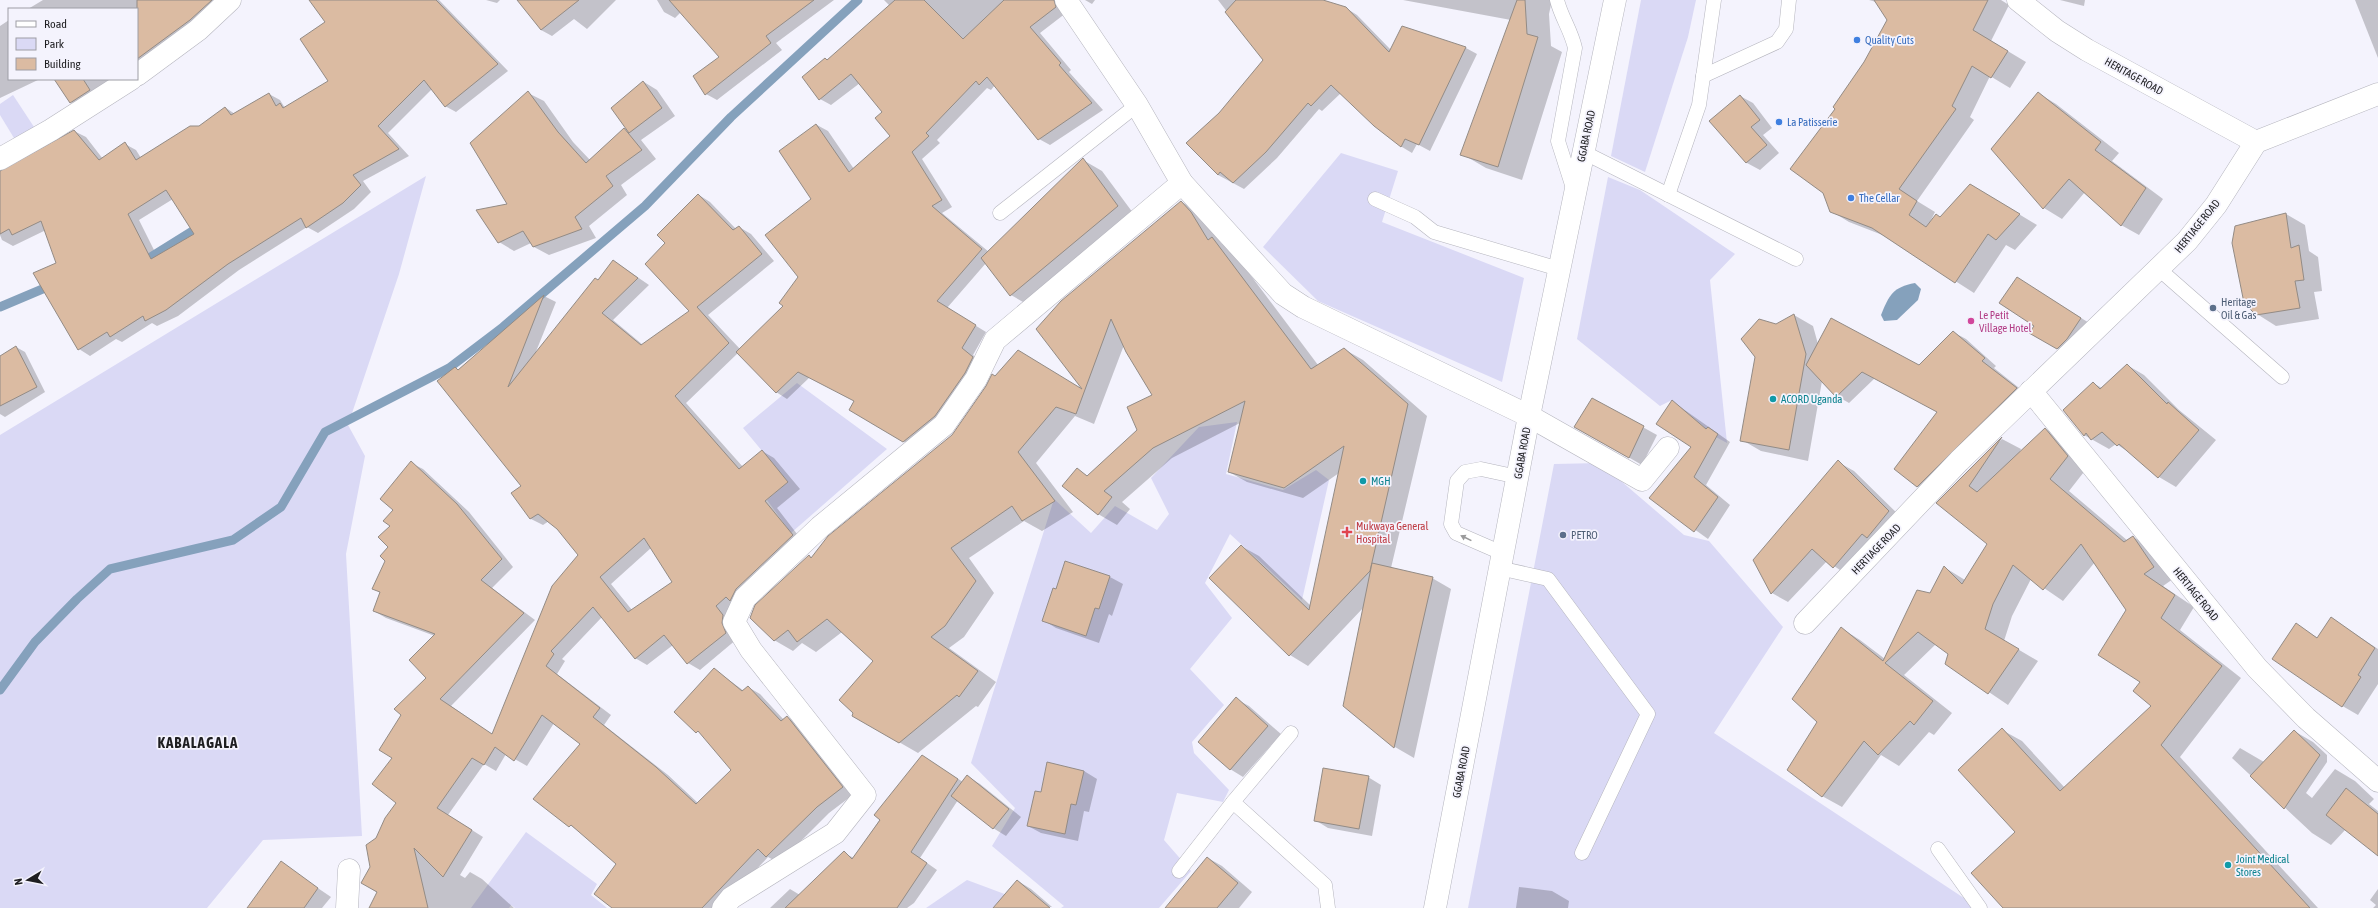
<svg xmlns="http://www.w3.org/2000/svg" width="2378" height="908" viewBox="0 0 2378 908" font-family="'Asap Condensed',sans-serif">
<style>
.green{fill:#dad9f5}
.water{fill:#85a1bc}
.shadow{fill:#0003;fill-rule:evenodd}
.lines{fill:none;stroke-linecap:round;stroke-linejoin:round}
.stream{stroke:#85a1bc;stroke-width:9}
.building{fill:#dbbba2;stroke:#938b85;fill-rule:evenodd}
.service-casing{stroke:#b5b5be;stroke-width:15}
.minor-casing{stroke:#b5b5be;stroke-width:23}
.secondary-casing{stroke:#b5b5be;stroke-width:23}
.service{stroke:#fff;stroke-width:14}
.minor{stroke:#fff;stroke-width:22}
.secondary{stroke:#fff;stroke-width:22}
.oneway{fill:#9a9a9b}
.shop-dot{fill:#3f7fe0;stroke:#f4f3fd;stroke-width:1.5}
.service-dot{fill:#5c6f8a;stroke:#f4f3fd;stroke-width:1.5}
.hotel-dot{fill:#d1479c;stroke:#f4f3fd;stroke-width:1.5}
.culture-dot{fill:#0f9aa8;stroke:#f4f3fd;stroke-width:1.5}
.health-dot{fill:#e0444e;stroke:#f4f3fd;stroke-width:1.5}
.labels{text-anchor:middle;stroke-width:3.5;stroke-linejoin:round;paint-order:stroke}
.shop-label{font-size:11px;fill:#366cbe;stroke:#f4f3fd;text-anchor:start}
.street-label{font-size:11px;fill:#1e1e21;stroke:#f4f3fd}
.service-label{font-size:11px;fill:#4e5e75;stroke:#f4f3fd;text-anchor:start}
.hotel-label{font-size:11px;fill:#b23c85;stroke:#f4f3fd;text-anchor:start}
.culture-label{font-size:11px;fill:#0d838f;stroke:#f4f3fd;text-anchor:start}
.health-label{font-size:11px;fill:#be3a42;stroke:#f4f3fd;text-anchor:start}
.district-label{font-size:15px;font-weight:bold;letter-spacing:1px;fill:#1e1e21;stroke:#f4f3fd}
</style>
<rect width="100%" height="100%" fill="#f4f3fd"/>
<g class="green">
<polygon points="1641,0 1696,0 1688,37 1645,172 1611,156"/>
<polygon points="13,95 36,130 17,143 0,115 0,104"/>
<polygon points="1341,153 1398,171 1382,222 1524,278 1502,382 1318,301 1263,247"/>
<polygon points="426,176 399,274 348,425 365,456 346,554 362,836 263,840 207,908 0,908 0,435"/>
<polygon points="1608,177 1640,190 1735,254 1710,280 1727,443 1716,437 1672,400 1660,406 1577,339"/>
<polygon points="797,383 887,449 791,533 767,500 788,482 743,428"/>
<polygon points="1237,422 1226,474 1283,490 1316,470 1329,480 1302,600 1230,534 1205,583 1232,618 1190,669 1224,705 1192,742 1194,753 1229,790 1223,802 1177,793 1164,840 1191,871 1159,908 1061,908 1064,906 992,846 1015,808 971,763 1054,499 1091,533 1115,506 1157,530 1169,514 1151,478 1199,427"/>
<polygon points="1600,463 1684,535 1709,541 1783,627 1714,733 1979,908 1468,908 1554,464"/>
<polygon points="526,832 597,884 591,895 607,908 515,908 511,905 509,908 471,908"/>
<polygon points="967,880 1042,908 926,908"/>
</g>
<path class="water" d="M1915,283L1921,289L1918,300L1897,320L1884,321L1881,315C1889,295 1893,287 1915,283Z"/>
<g class="shadow">
<polygon points="43,0 215,0 137,75 137,9 28,9"/>
<path d="M319,0H439L508,71L456,112L445,106L432,89L388,133L409,156L363,181L371,192L354,209L318,233L307,227L239,270L178,316L157,326L152,323L122,342L116,339L90,356L79,349L58,264L46,230L13,246L2,240L0,235V173L74,131L86,137L103,159L125,144L136,150L141,158L199,127L226,108L235,114L269,94L280,100L285,108L330,81L326,22ZM173,199L195,234L157,256L139,220Z"/>
<polygon points="486,0 500,0 497,3"/>
<polygon points="519,0 616,0 587,29 574,19 552,36 541,30"/>
<polygon points="657,0 834,0 776,43 782,50 717,100 706,94 720,57 681,12 675,18 664,12"/>
<path d="M884,0H1068L1066,13L1040,33L1071,70L1069,72L1103,110L1050,145L1039,139L995,85L991,90L987,88L937,140L940,143L922,159L952,207L942,213L989,252L1083,160L1102,171L1136,217L1030,306L1011,295L986,263L947,308L986,332L973,355L983,364L915,448L850,410L855,401L810,377L787,399L776,392L738,353L686,403L743,467L762,451L774,458L800,489L777,508L804,543L748,596L737,639L700,670L688,663L673,645L647,665L635,658L602,617L562,659L565,661L557,674L611,715L604,725L668,775L698,803L732,770L705,737L675,712L714,669L744,691L748,687L760,694L784,720L787,717L799,724L854,794L829,813L779,863L768,857L720,908H612L674,824L581,833L534,799L582,744L554,723L527,766L506,754L496,771L484,764L448,815L483,837L460,875L465,878L470,872L482,879L514,908H378L385,898L362,882L371,867L376,838L398,803L393,758L428,678L435,636L386,618L374,611L380,592L394,510L411,463L423,469L469,512L513,567L492,588L535,620L451,706L493,735L579,555L558,528L549,521L543,525L531,519L513,494L522,486L455,368L459,370L544,296L556,302L535,354L614,261L649,285L613,320L643,345L691,311L666,243L699,195L710,202L736,229L739,227L751,234L774,261L708,315L740,349L785,306L800,277L812,199L780,151L817,125L828,131L854,169L891,136L883,112L860,83L831,105L820,99L827,61L890,6ZM651,548L673,583L632,610L611,584Z"/>
<polygon points="1085,0 1095,0 1092,4"/>
<polygon points="1218,0 1320,0 1346,8 1357,15 1391,50 1403,27 1466,48 1477,54 1430,151 1417,144 1412,153 1402,147 1374,125 1341,93 1322,111 1319,109 1277,158 1244,189 1218,175 1187,143 1220,113 1264,60"/>
<polygon points="1403,0 1552,0 1549,14 1551,46 1562,52 1522,180 1486,168 1462,154 1511,20"/>
<polygon points="1869,0 2001,0 2009,5 1991,41 2026,62 2010,88 1990,76 1970,117 1974,120 1917,201 1935,212 1928,226 1941,218 1989,196 2037,225 2015,250 2006,245 1974,293 1885,236 1849,222 1831,211 1836,109 1865,63 1889,20 1876,2"/>
<polygon points="2060,0 2085,0 2084,6"/>
<polygon points="2355,0 2378,0 2378,58"/>
<polygon points="9,20 9,79 40,79 0,98 0,26"/>
<polygon points="55,79 130,79 82,108 71,102"/>
<polygon points="644,82 657,90 675,116 641,140 656,159 621,185 627,195 589,226 596,238 549,255 534,247 531,243 514,251 499,242 509,205 528,93 544,101 573,142 590,160 624,129 629,132"/>
<polygon points="2038,93 2056,104 2119,153 2112,161 2163,199 2139,235 2121,225 2085,192 2062,219 2044,208 1992,148"/>
<polygon points="1740,96 1753,103 1772,128 1763,135 1779,153 1760,170 1747,163 1710,121"/>
<polygon points="1182,202 1200,213 1210,223 1221,243 1231,249 1318,365 1344,349 1363,360 1427,416 1391,568 1432,578 1451,589 1414,758 1395,747 1344,706 1364,607 1308,666 1290,655 1241,546 1259,556 1311,606 1339,473 1303,498 1247,482 1229,472 1240,423 1172,458 1122,502 1130,509 1117,525 1098,514 1077,470 1088,476 1139,431 1153,395 1124,345 1094,424 1075,416 1036,463 1073,512 1042,531 1024,521 969,558 994,593 964,637 949,648 996,682 978,707 976,706 918,753 871,726 875,661 842,632 816,652 802,643 793,651 774,640 809,556 812,558 955,433 993,375 995,377 1036,362 1084,391 1037,329"/>
<polygon points="2286,214 2305,225 2309,251 2318,257 2322,291 2314,292 2319,319 2276,326 2257,314"/>
<polygon points="2030,286 2094,326 2071,356 2030,333 2036,326"/>
<polygon points="1794,315 1813,326 1818,344 1919,367 1953,332 1966,339 1996,366 1994,368 2028,395 1930,494 1917,486 1938,412 1875,378 1849,403 1837,396 1822,381 1808,461 1761,451 1742,440 1776,325"/>
<polygon points="16,347 25,352 45,392 5,417 0,414 0,357"/>
<polygon points="2127,365 2144,375 2179,410 2216,440 2176,487 2159,477 2132,454 2116,444 2109,449 2084,435 2093,383 2102,388"/>
<polygon points="1592,399 1657,435 1642,465 1576,427"/>
<polygon points="1672,401 1730,442 1706,485 1730,505 1708,539 1651,498 1693,447"/>
<polygon points="2045,429 2065,440 2087,468 2069,491 2128,541 2133,537 2153,548 2173,579 2163,586 2194,607 2180,630 2241,678 2180,757 2318,908 2004,908 2017,833 2002,730 2022,741 2065,788 2152,706 2141,682 2128,610 2095,562 2063,601 2031,579 2012,616 2004,641 2038,661 2008,705 1946,663 1950,653 1936,644 1904,675 1952,713 1934,735 1929,732 1899,766 1881,755 1842,807 1822,796 1818,722 1841,628 1860,640 1885,659 1930,594 1944,567 1965,580 1989,544 1938,503 2002,439 2021,449 2019,454"/>
<polygon points="1838,462 1854,471 1905,521 1850,577 1827,561 1788,602 1772,593 1754,560"/>
<polygon points="1066,563 1110,577 1123,584 1112,616 1109,614 1099,643 1056,628 1043,620 1057,591"/>
<polygon points="2331,618 2378,649 2378,684 2358,715 2339,704 2296,625 2318,638"/>
<polygon points="1236,699 1249,706 1281,734 1243,777 1230,769"/>
<polygon points="2294,731 2313,742 2327,755 2327,762 2306,793 2312,798 2335,769 2355,781 2374,799 2369,804 2378,811 2378,855 2346,829 2331,845 2312,833 2232,758 2240,748 2264,762"/>
<polygon points="922,756 963,782 967,776 980,784 1021,817 1006,836 993,828 958,800 920,858 937,870 914,903 907,908 770,908 790,889 800,895 844,853 854,858"/>
<polygon points="1084,771 1097,779 1089,812 1084,811 1078,841 1041,833 1028,826 1041,794"/>
<polygon points="1368,777 1381,785 1372,836 1328,828 1315,820"/>
<polygon points="1208,858 1222,866 1252,892 1239,908 1167,908"/>
<polygon points="281,863 331,897 322,908 248,908"/>
<polygon points="1018,881 1031,889 1052,907 995,908"/>
<polygon points="1519,887 1552,891 1569,901 1568,908 1516,908"/>
<polygon points="2378,889 2378,908 2373,908 2376,905 2370,900"/>
</g>
<g class="lines">
<g class="stream">
<polyline points="139,261 146,260 202,225"/>
<polyline points="0,307 52,285"/>
<polyline points="0,690 35,642 77,599 110,569 233,540 281,507 325,432 449,368 503,327 645,206 731,117 858,0"/>
</g>
</g>
<g class="building">
<polygon points="137,0 212,0 190,20 137,59"/>
<path d="M309,0H436L498,64L445,107L424,80L378,126L399,149L353,175L361,185L343,203L306,228L301,218L228,264L166,310L145,321L143,316L110,337L107,332L78,350L33,273L56,263L41,221L12,235L9,229L0,234V171L74,130L99,160L125,142L136,160L190,126H199L225,107L231,115L269,93L276,106L280,103L283,108L328,81L300,39L325,22ZM166,190L194,234L151,259L128,214Z"/>
<polygon points="517,0 579,0 541,30"/>
<polygon points="669,0 814,0 766,36 771,43 705,95 693,76 719,57"/>
<polygon points="895,0 924,0 963,39 1004,0 1054,0 1056,7 1030,27 1061,63 1059,65 1092,103 1038,140 987,77 979,85 976,81 926,133 929,136 912,152 942,200 932,206 982,249 937,301 976,325 962,348 973,357 965,373 935,416 903,442 849,410 854,401 798,372 776,393 736,352 783,306 779,303 798,277 765,235 811,199 779,151 816,124 849,172 890,136 875,118 882,112 851,74 819,100 802,77 825,58 827,60"/>
<polygon points="1236,0 1323,0 1346,7 1389,52 1402,26 1466,47 1419,145 1405,139 1401,147 1374,126 1331,85 1311,106 1308,103 1266,152 1233,183 1220,172 1218,175 1186,143 1219,113 1263,60 1225,12"/>
<polygon points="1517,0 1525,0 1527,34 1538,37 1498,167 1460,155"/>
<polygon points="1874,0 1988,0 1973,30 2008,51 1991,78 1972,66 1952,106 1956,109 1899,189 1917,201 1909,215 1926,227 1936,214 1940,217 1970,184 2020,214 1996,240 1988,234 1955,283 1872,228 1830,212 1823,193 1790,169 1835,109 1833,107 1864,62 1887,20"/>
<polygon points="54,79 83,79 90,90 70,103"/>
<polygon points="643,81 662,108 629,133 611,108"/>
<polygon points="528,91 558,132 586,163 624,128 642,150 606,176 613,186 575,217 582,229 533,247 523,231 498,243 476,210 507,204 470,143"/>
<polygon points="2038,92 2101,142 2095,150 2146,188 2121,226 2069,179 2043,209 1991,149"/>
<polygon points="1740,95 1760,120 1751,127 1767,145 1746,163 1709,121"/>
<polygon points="1083,158 1118,206 1010,296 981,258"/>
<path d="M698,194L733,230L739,226L762,254L697,307L729,343L675,396L739,469L762,450L788,482L765,501L793,535L736,589L730,601L726,597L716,606L723,615L722,623L726,633L687,664L664,635L635,659L593,607L551,651L554,654L546,666L600,708L593,717L656,767L696,804L731,770L698,731L696,733L674,712L714,668L742,691L748,686L781,721L787,716L843,787L817,807L766,857L758,849L702,908H612L594,894L616,864L571,825L569,827L533,799L580,744L542,715L514,761L495,747L484,765L472,758L437,808L472,830L443,877L414,848L428,908H369L377,892L361,883L370,867L366,845L376,838L385,818L396,803L372,784L392,758L379,750L401,715L394,709L426,678L409,660L435,634L373,611L380,592L372,589L385,561L380,556L388,547L378,537L390,526L383,521L393,510L380,499L411,461L457,504L502,559L481,580L524,613L440,699L492,734L552,586L578,555L557,529L538,514L530,519L511,493L521,486L437,381L455,367L458,370L544,295L508,387L595,278L598,280L613,260L638,278L602,313L641,345L689,311L645,264L665,243L657,235ZM644,538L672,582L628,612L600,577Z"/>
<polygon points="1181,201 1191,212 1208,240 1212,237 1311,369 1344,348 1408,404 1370,571 1289,656 1209,578 1241,545 1309,610 1344,446 1284,488 1228,472 1245,401 1153,448 1104,491 1112,497 1098,515 1062,486 1077,468 1087,476 1137,430 1127,407 1152,395 1126,352 1111,319 1076,414 1056,407 1018,452 1055,501 1022,521 1012,506 951,548 976,581 945,626 931,637 978,671 959,697 957,695 899,743 852,716 853,713 839,700 873,661 827,619 797,642 788,630 774,641 750,618 755,605 809,555 811,558 828,536 952,435 986,386 992,374 995,376 1018,350 1082,389 1036,329 1061,301"/>
<polygon points="2286,213 2291,248 2299,245 2304,280 2295,281 2300,308 2256,315 2244,303 2232,243 2235,226"/>
<polygon points="2017,277 2081,318 2067,339 2057,349 2029,333 2034,326 1999,303"/>
<polygon points="1794,314 1806,354 1789,450 1740,441 1755,357 1741,339 1759,319 1776,324"/>
<polygon points="1831,318 1919,365 1953,331 1985,358 1982,361 2017,388 1917,487 1894,469 1937,412 1862,372 1836,397 1806,365"/>
<polygon points="16,346 37,387 0,406 0,356"/>
<polygon points="2127,364 2167,404 2168,402 2199,430 2158,478 2119,444 2117,446 2102,432 2091,440 2086,433 2084,436 2063,410 2093,382 2100,389"/>
<polygon points="1592,398 1644,426 1629,458 1574,427"/>
<polygon points="1672,400 1706,429 1708,427 1718,434 1694,477 1718,497 1694,532 1649,498 1691,447 1656,424"/>
<polygon points="2045,428 2068,456 2050,479 2124,542 2133,536 2154,567 2144,574 2175,595 2161,618 2222,666 2161,745 2310,908 2003,908 1971,873 2015,832 1958,770 2002,728 2060,791 2151,706 2133,691 2140,682 2098,655 2126,610 2081,544 2043,590 2013,565 1993,604 1985,629 2019,649 1988,694 1945,664 1948,654 1918,632 1885,663 1933,701 1914,725 1910,721 1878,755 1864,741 1822,797 1787,770 1817,722 1792,699 1841,627 1883,661 1917,590 1930,593 1944,566 1962,584 1987,544 1936,503 2002,437 1969,486 1977,492"/>
<polygon points="1838,460 1889,511 1867,538 1862,534 1833,568 1812,549 1771,594 1753,560"/>
<polygon points="1065,561 1110,576 1099,609 1095,608 1086,636 1042,621 1053,588 1056,589"/>
<polygon points="1372,563 1433,577 1394,748 1343,706"/>
<polygon points="2331,617 2375,648 2358,675 2361,677 2342,707 2272,659 2296,623 2317,638"/>
<polygon points="1236,697 1268,726 1230,770 1198,742"/>
<polygon points="2294,730 2320,755 2284,809 2250,776"/>
<polygon points="922,755 958,779 911,852 927,863 897,908 785,908 844,851 852,859 880,820 874,815"/>
<polygon points="1047,762 1084,771 1076,805 1071,804 1065,834 1027,826 1035,791 1041,792"/>
<polygon points="1323,768 1369,776 1359,829 1314,821"/>
<polygon points="967,775 1009,809 993,829 951,796"/>
<polygon points="2346,788 2378,814 2378,856 2326,815"/>
<polygon points="1207,857 1238,883 1217,908 1165,908"/>
<polygon points="281,861 318,888 304,908 247,908"/>
<polygon points="1017,880 1050,908 993,908"/>
</g>
<g class="lines">
<g class="service-casing">
<g id="service">
<path d="M1557,0C1561,17 1571,30 1575,48L1558,141L1574,191"/>
<polyline points="1703,76 1777,42 1786,29 1789,0"/>
<polyline points="1583,152 1796,259"/>
<polyline points="1668,195 1699,105 1714,0"/>
<polyline points="1375,199 1415,217 1434,232 1559,269"/>
<polyline points="1000,213 1137,105"/>
<polyline points="2160,270 2282,377"/>
<polyline points="1502,553 1456,533 1451,524 1457,481 1465,472 1481,469 1518,477"/>
<polyline points="1499,568 1548,579 1648,714 1582,853"/>
<polyline points="1291,733 1233,802 1325,885 1328,908"/>
<polyline points="1938,849 1980,908"/>
<polyline points="1179,871 1233,802"/>
</g>
</g>
<g class="minor-casing">
<g id="minor">
<polyline points="1066,0 1137,105 1182,183 1283,294 1303,307 1529,416 1642,480 1668,448"/>
<polyline points="2018,0 2057,31 2087,50 2256,142"/>
<polyline points="137,75 198,30 230,0"/>
<polyline points="0,159 51,130 131,79"/>
<polyline points="2031,391 2257,668 2306,718 2378,781"/>
<polyline points="1805,623 1959,461 2187,241 2216,205 2256,142 2378,94"/>
<polyline points="347,908 349,870"/>
<polyline points="723,908 731,898 835,833 865,795 751,650 734,622 745,598 820,527 944,425 976,379 995,340 1182,183"/>
</g>
</g>
<g class="secondary-casing">
<polyline id="secondary" points="1435,908 1529,416 1615,0"/>
</g>
<use href="#service" class="service"/>
<use href="#minor" class="minor"/>
<use href="#secondary" class="secondary"/>
</g>
<defs><path id="oneway-solid" d="M-6-.8H1V-3.2L6.5 0L1 3.2V.8H-6Z"/></defs>
<use class="oneway" href="#oneway-solid" transform="translate(1466 538) rotate(-154)"/>
<g class="shop-dot">
<circle cx="1857" cy="40" r="4"/>
<circle cx="1779" cy="122" r="4"/>
<circle cx="1851" cy="198" r="4"/>
</g>
<g class="service-dot">
<circle cx="2213" cy="308" r="4"/>
<circle cx="1563" cy="535" r="4"/>
</g>
<circle class="hotel-dot" cx="1971" cy="321" r="4"/>
<g class="culture-dot">
<circle cx="1773" cy="399" r="4"/>
<circle cx="1363" cy="481" r="4"/>
<circle cx="2228" cy="865" r="4"/>
</g>
<path class="health-dot" d="M1345 526h4v4h4v4h-4v4h-4v-4h-4v-4h4z"/>
<g class="labels">
<g class="shop-label">
<text x="1865" y="44">Quality Cuts</text>
<text x="1787" y="126">La Patisserie</text>
<text x="1859" y="202">The Cellar</text>
</g>
<g class="street-label">
<text transform="translate(2134 76) rotate(29)" y="4">HERITAGE ROAD</text>
<text transform="translate(1586 136) rotate(-78)" y="4">GGABA ROAD</text>
<text transform="translate(2197 226) rotate(-51)" y="4">HERTIAGE ROAD</text>
<text transform="translate(1522 453) rotate(-80)" y="4">GGABA ROAD</text>
<text transform="translate(1876 549) rotate(-46)" y="4">HERTIAGE ROAD</text>
<text transform="translate(2196 594) rotate(51)" y="4">HERTIAGE ROAD</text>
<text transform="translate(1461 772) rotate(-79)" y="4">GGABA ROAD</text>
</g>
<g class="service-label">
<text x="2221" y="306">Heritage<tspan x="2221" dy="13">Oil &amp; Gas</tspan></text>
<text x="1571" y="539">PETRO</text>
</g>
<g class="hotel-label">
<text x="1979" y="319">Le Petit<tspan x="1979" dy="13">Village Hotel</tspan></text>
</g>
<g class="culture-label">
<text x="1781" y="403">ACORD Uganda</text>
<text x="1371" y="485">MGH</text>
<text x="2236" y="863">Joint Medical<tspan x="2236" dy="13">Stores</tspan></text>
</g>
<g class="health-label">
<text x="1356" y="530">Mukwaya General<tspan x="1356" dy="13">Hospital</tspan></text>
</g>
<g class="district-label">
<text x="198" y="748">KABALAGALA</text>
</g>
</g>
<rect x="8" y="8" width="130" height="72" fill="#f4f3fd" stroke="#9e9ea5"/>
<rect x="16" y="21" width="20" height="6" fill="#ffffff" stroke="#9e9ea5"/>
<text x="44" y="28" font-size="12" fill="#1e1e21">Road</text>
<rect x="16" y="38" width="20" height="12" fill="#dad9f5" stroke="#9e9ea5"/>
<text x="44" y="48" font-size="12" fill="#1e1e21">Park</text>
<rect x="16" y="58" width="20" height="12" fill="#dbbba2" stroke="#9e9ea5"/>
<text x="44" y="68" font-size="12" fill="#1e1e21">Building</text>
<g transform="translate(28 880) rotate(260)" stroke="#f4f3fd" stroke-width="3" paint-order="stroke">
<path d="M0-3L7 15L0 10L-7 15Z" fill="#1e1e21"/>
<text y="-6" font-size="11" font-weight="bold" text-anchor="middle" fill="#1e1e21">N</text>
</g>
</svg>
